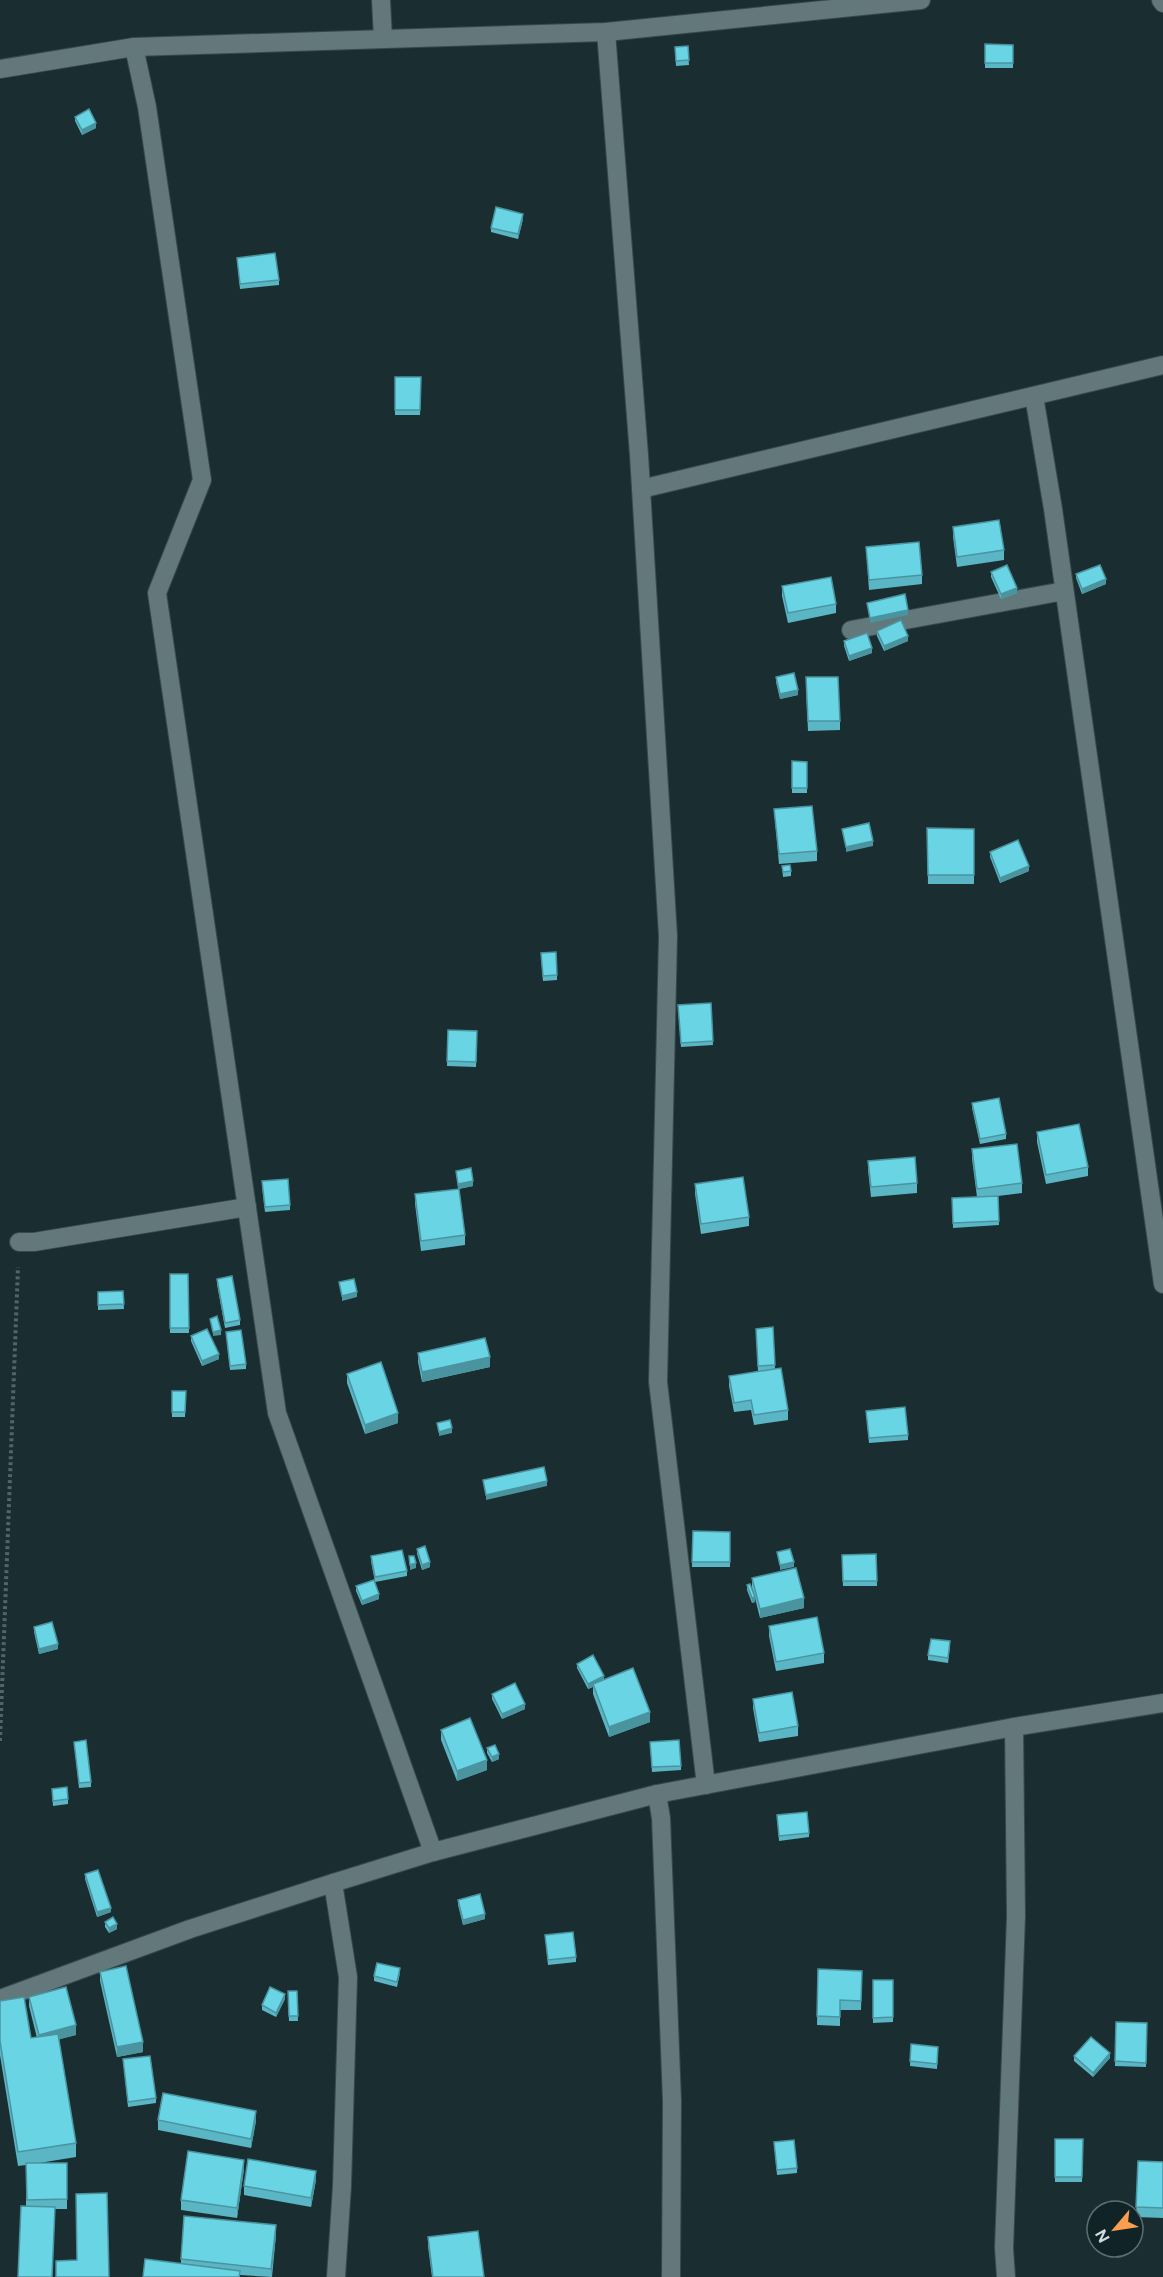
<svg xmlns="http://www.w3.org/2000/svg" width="1163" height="2277" viewBox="0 0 1163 2277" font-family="Figtree,sans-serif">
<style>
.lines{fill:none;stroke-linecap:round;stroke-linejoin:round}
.minor-casing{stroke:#38494c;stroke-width:20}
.path{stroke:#536467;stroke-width:4;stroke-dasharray:3 3;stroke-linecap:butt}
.minor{stroke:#62787b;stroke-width:18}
.wall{fill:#5ab6c4}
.shaded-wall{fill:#4a94a0}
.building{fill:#69d4e4;stroke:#4a94a0;stroke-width:1.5}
</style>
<rect width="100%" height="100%" fill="#1a2e31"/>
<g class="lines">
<g class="minor-casing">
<g id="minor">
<polyline points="381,0 383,39"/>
<polyline points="1161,0 1163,3"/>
<polyline points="606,32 639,455 668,936 658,1382 706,1785"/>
<polyline points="134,47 147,107 202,480 157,593 277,1413 433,1852"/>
<polyline points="0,69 134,47 606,32 921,0"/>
<polyline points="1034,396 1053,509 1163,1284"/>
<polyline points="641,489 1163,365"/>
<polyline points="851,630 1064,591"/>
<polyline points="19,1242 34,1242 247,1207"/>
<polyline points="657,1794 661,1818 672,2101 671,2277"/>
<polyline points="333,1883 348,1977 342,2186 336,2277"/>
<polyline points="0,1999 190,1929 333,1883 433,1852 657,1794 1014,1727 1163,1703"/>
<polyline points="1006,2277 1004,2248 1016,1916 1014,1727"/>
</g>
</g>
<polyline class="path" points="0,1741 18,1267"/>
<use href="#minor" class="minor"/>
</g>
<g class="wall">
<polygon points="985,44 1013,45 1013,68 985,68"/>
<polygon points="688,46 689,65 676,66 675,47"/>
<polygon points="75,117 96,128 82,135 75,121"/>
<polygon points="523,219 518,239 491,232 491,228"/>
<polygon points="237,258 279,280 279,285 240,289"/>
<polygon points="395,377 421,377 420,415 395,415"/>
<polygon points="953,527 1004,550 1004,560 957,567 953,537"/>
<polygon points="866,547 922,575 922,584 869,590"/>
<polygon points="991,572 1017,593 1001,599 991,577"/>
<polygon points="1076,574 1106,584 1082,594 1076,578"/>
<polygon points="782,586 836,604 836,613 788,623 782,596"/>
<polygon points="877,631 908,641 884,651 877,636"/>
<polygon points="844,641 872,653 849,661 844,646"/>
<polygon points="776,677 798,695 780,699 776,682"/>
<polygon points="806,687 840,721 840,730 808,731"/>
<polygon points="792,761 807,762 807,793 792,793"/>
<polygon points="774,809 817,851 817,861 779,864"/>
<polygon points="927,828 974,829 974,884 928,884"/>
<polygon points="990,852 1029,871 1000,883 990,857"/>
<polygon points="782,866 791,871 791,876 783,877"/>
<polygon points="541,958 557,975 557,980 543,981"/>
<polygon points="711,1003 713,1045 681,1047 678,1005"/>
<polygon points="448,1030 477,1031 476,1067 447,1066"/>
<polygon points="972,1103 1006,1134 1006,1139 980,1144 972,1108"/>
<polygon points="1037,1132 1088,1167 1088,1176 1046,1184 1037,1142"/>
<polygon points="972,1149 1022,1183 1022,1193 998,1196 999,1225 953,1228 952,1198 977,1197 972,1159"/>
<polygon points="868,1161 917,1183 917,1193 871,1197 868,1170"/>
<polygon points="456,1171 473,1186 459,1189 465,1235 465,1245 421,1251 415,1204 415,1194 458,1189"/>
<polygon points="695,1184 749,1217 749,1226 701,1234 695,1194"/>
<polygon points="262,1186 290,1205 290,1210 265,1212"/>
<polygon points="170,1274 188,1274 189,1333 170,1333"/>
<polygon points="217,1279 240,1320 240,1325 225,1328 217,1284"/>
<polygon points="123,1291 124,1309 98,1310 98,1292"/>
<polygon points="773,1327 775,1369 788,1410 788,1420 754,1425 751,1410 734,1412 729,1386 729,1376 764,1371 758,1371 756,1329"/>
<polygon points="226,1332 246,1364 246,1369 230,1370"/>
<polygon points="191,1336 219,1359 202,1366 191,1341"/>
<polygon points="418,1353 490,1367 422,1382 418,1362"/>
<polygon points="347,1374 398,1423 365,1434 347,1383"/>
<polygon points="172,1391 186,1391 185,1417 172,1417"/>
<polygon points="866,1411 908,1435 908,1440 869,1443"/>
<polygon points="693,1531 730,1532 730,1567 692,1567"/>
<polygon points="417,1549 430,1567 422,1570 417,1554"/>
<polygon points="876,1554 877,1586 843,1586 842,1555"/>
<polygon points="371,1556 407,1571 407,1576 375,1582 371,1561"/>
<polygon points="752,1578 804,1608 760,1618 755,1598 755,1602 752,1603 747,1590 747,1585 754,1594 752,1588"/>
<polygon points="356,1586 379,1599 362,1605 356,1591"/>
<polygon points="769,1626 824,1653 824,1663 776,1671 769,1636"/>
<polygon points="34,1627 58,1649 39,1654 34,1632"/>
<polygon points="950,1646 948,1663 928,1660 928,1655"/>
<polygon points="577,1664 650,1722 609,1737 593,1694 593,1687 588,1689 577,1668"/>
<polygon points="492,1694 525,1709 502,1719 492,1699"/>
<polygon points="753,1699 798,1726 798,1736 759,1742 753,1708"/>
<polygon points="441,1730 487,1770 457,1781 441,1740"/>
<polygon points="74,1742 91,1782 91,1787 79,1788"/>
<polygon points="650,1742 681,1766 681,1770 652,1772"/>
<polygon points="487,1748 499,1759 492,1762 487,1753"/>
<polygon points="52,1789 68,1799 68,1804 53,1806"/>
<polygon points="777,1815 809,1833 809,1837 779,1841"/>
<polygon points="85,1874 111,1912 97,1917 85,1879"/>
<polygon points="458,1900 485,1919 463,1925 458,1905"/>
<polygon points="105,1922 117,1929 109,1933 105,1927"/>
<polygon points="545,1935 576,1957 576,1962 548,1965"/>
<polygon points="818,1969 862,1971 861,2010 840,2010 840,2026 817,2025"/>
<polygon points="100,1972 143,2052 117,2057 100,1981"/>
<polygon points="400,1973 397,1987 374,1981 374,1976"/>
<polygon points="873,1980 893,1980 893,2022 873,2023"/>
<polygon points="288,1991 297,1991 298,2021 289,2021"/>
<polygon points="29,1997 76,2035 59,2039 76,2143 76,2157 39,2163 67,2163 67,2209 55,2209 26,2206 26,2165 18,2166 0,2055 0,2001 31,2038 37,2038 29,2006"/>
<polygon points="285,1999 276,2017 262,2010 262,2005"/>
<polygon points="1116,2022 1147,2023 1146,2067 1115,2066"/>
<polygon points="911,2044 938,2047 937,2069 910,2066"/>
<polygon points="1074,2056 1110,2058 1093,2077 1074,2061"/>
<polygon points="123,2059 156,2098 156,2103 128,2107"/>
<polygon points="158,2120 256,2121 251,2148 158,2130"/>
<polygon points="1055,2139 1083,2139 1082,2182 1055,2182"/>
<polygon points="774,2142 797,2168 797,2173 777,2175"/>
<polygon points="1138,2161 1163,2162 1163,2218 1136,2217"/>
<polygon points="244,2169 237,2218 181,2210 181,2200"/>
<polygon points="316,2180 311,2207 244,2195 244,2186"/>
<polygon points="276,2235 272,2277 240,2275 240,2277 181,2263 181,2259"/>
<polygon points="428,2237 484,2277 432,2277 428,2246"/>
</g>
<g class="shaded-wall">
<polygon points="96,123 96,128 82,135 82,130"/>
<polygon points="523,214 523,219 518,239 518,234"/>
<polygon points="1106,579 1106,584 1082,594 1082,589"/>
<polygon points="1017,588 1017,593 1001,599 1001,594"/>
<polygon points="908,610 908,615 870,623 870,618"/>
<polygon points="908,636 908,641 884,651 884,646"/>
<polygon points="872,648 872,653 849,661 849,656"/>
<polygon points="798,690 798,695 780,699 780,694"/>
<polygon points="873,841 873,846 846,852 846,847"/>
<polygon points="1029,866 1029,871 1000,883 1000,878"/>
<polygon points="473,1181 473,1186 458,1189 458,1184"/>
<polygon points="357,1292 357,1297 342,1301 342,1296"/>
<polygon points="221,1330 221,1335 213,1336 213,1332"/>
<polygon points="219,1354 219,1359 202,1366 202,1361"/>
<polygon points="490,1357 490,1367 422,1382 422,1372"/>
<polygon points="398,1413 398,1423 365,1434 365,1425"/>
<polygon points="452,1428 452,1433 439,1436 439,1432"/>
<polygon points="547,1481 547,1486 486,1500 486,1495"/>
<polygon points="430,1562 430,1567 422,1570 422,1565"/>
<polygon points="794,1562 794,1567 780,1570 780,1565"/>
<polygon points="416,1563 416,1568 410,1570 410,1565"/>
<polygon points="379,1594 379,1599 362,1605 362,1601"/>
<polygon points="755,1597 755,1602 752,1603 752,1598"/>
<polygon points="804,1598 804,1608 760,1618 760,1609"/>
<polygon points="58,1644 58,1649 39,1654 39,1649"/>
<polygon points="604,1676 604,1681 593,1684 593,1687 588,1689 588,1684"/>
<polygon points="525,1704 525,1709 502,1719 502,1714"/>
<polygon points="650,1712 650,1722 609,1737 609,1727"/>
<polygon points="499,1754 499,1759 492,1762 492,1757"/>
<polygon points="487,1760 487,1770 457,1781 457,1771"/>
<polygon points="111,1908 111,1912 97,1917 97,1912"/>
<polygon points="485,1914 485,1919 463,1925 463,1920"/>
<polygon points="117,1924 117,1929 109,1933 109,1928"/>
<polygon points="285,1994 285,1999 276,2017 276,2013"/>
<polygon points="76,2025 76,2035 39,2045 39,2035"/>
<polygon points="143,2042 143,2052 117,2057 117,2047"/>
<polygon points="1110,2053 1110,2058 1093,2077 1093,2073"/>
<polygon points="256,2111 256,2121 251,2148 251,2139"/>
<polygon points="244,2160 244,2169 237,2218 237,2208"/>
<polygon points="316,2171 316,2180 311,2207 311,2198"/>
<polygon points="276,2225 276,2235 271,2277 271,2269"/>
</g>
<g class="building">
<polygon points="985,44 1013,45 1013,63 985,63"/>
<polygon points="688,46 689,60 676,61 675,47"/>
<polygon points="89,109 96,123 82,130 75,117"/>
<polygon points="496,207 523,214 518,234 491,228"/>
<polygon points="275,253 279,280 240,284 237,258"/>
<polygon points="395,377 421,377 420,410 395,410"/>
<polygon points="999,520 1004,550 957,557 953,527"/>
<polygon points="919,542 922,575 869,580 866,547"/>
<polygon points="1007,565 1017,588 1001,594 991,572"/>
<polygon points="1100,565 1106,579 1082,589 1076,574"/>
<polygon points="831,577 836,604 788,613 782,586"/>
<polygon points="905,594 908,610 870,618 867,603"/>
<polygon points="901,620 908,636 884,646 877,631"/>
<polygon points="867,633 872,648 849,656 844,641"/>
<polygon points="794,673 798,690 780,694 776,677"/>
<polygon points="806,677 838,677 840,721 808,721"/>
<polygon points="792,761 807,762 807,788 792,788"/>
<polygon points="812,806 817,851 779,854 774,809"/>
<polygon points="869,823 873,841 846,847 842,829"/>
<polygon points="927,828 974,829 974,875 928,875"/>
<polygon points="1018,840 1029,866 1000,878 990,852"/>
<polygon points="790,865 791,871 783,872 782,866"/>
<polygon points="556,952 557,975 543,976 541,953"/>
<polygon points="711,1003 713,1041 681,1043 678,1005"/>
<polygon points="448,1030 477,1031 476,1062 447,1061"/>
<polygon points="999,1098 1006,1134 980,1139 972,1103"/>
<polygon points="1079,1124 1088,1167 1046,1175 1037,1132"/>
<polygon points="1017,1144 1022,1183 977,1189 972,1149"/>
<polygon points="915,1157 917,1183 871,1187 868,1161"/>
<polygon points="471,1168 473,1181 458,1184 456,1171"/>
<polygon points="743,1177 749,1217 701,1224 695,1184"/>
<polygon points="288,1179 290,1205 265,1207 262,1181"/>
<polygon points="459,1189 465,1235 421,1241 415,1194"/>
<polygon points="998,1196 999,1221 953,1223 952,1198"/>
<polygon points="170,1274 188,1274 189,1328 170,1328"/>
<polygon points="232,1276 240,1320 225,1323 217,1279"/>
<polygon points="354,1279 357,1292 342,1296 339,1282"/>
<polygon points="123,1291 124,1304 98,1305 98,1292"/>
<polygon points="217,1316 221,1330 213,1332 210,1319"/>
<polygon points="773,1327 775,1365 758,1366 756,1329"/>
<polygon points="207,1329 219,1354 202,1361 191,1336"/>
<polygon points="241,1330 246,1364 230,1366 226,1332"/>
<polygon points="485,1338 490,1357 422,1372 418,1353"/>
<polygon points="381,1362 398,1413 365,1425 347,1374"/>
<polygon points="781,1368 788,1410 754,1415 751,1400 734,1403 729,1376"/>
<polygon points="172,1391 186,1391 185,1412 172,1412"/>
<polygon points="905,1407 908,1435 869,1438 866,1411"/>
<polygon points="450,1420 452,1428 439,1432 437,1423"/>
<polygon points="544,1467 547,1481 486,1495 483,1480"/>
<polygon points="693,1531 730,1532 730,1562 692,1562"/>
<polygon points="425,1546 430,1562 422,1565 417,1549"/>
<polygon points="790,1549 794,1562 780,1565 777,1552"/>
<polygon points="402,1550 407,1571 375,1577 371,1556"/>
<polygon points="876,1554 877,1581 843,1581 842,1555"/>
<polygon points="409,1556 414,1556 416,1563 410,1565"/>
<polygon points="796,1568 804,1598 760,1609 752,1578"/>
<polygon points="374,1580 379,1594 362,1601 356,1586"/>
<polygon points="750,1584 755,1597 752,1598 747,1585"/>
<polygon points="817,1617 824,1653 776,1662 769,1626"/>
<polygon points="52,1622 58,1644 39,1649 34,1627"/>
<polygon points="931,1639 950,1641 948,1658 928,1655"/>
<polygon points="593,1655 604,1676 588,1684 577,1664"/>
<polygon points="633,1668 650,1712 609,1727 593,1684"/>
<polygon points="515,1683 525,1704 502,1714 492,1694"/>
<polygon points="792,1692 798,1726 759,1733 753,1699"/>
<polygon points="470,1718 487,1760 457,1771 441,1730"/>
<polygon points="86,1740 91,1782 79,1783 74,1742"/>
<polygon points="679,1740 681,1766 652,1767 650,1742"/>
<polygon points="495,1745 499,1754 492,1757 487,1748"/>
<polygon points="67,1787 68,1799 53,1801 52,1789"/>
<polygon points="807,1812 809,1833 779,1836 777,1815"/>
<polygon points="98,1870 111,1908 97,1912 85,1874"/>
<polygon points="480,1894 485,1914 463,1920 458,1900"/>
<polygon points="113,1917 117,1924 109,1928 105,1922"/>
<polygon points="573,1932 576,1957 548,1960 545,1935"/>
<polygon points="377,1963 400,1968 397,1982 374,1976"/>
<polygon points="126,1966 143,2042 117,2047 100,1972"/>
<polygon points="818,1969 862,1971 861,2001 840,2000 840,2017 817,2016"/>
<polygon points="873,1980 893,1980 893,2017 873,2018"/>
<polygon points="66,1987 76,2025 39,2035 29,1997"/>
<polygon points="270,1987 285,1994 276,2013 262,2005"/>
<polygon points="288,1991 297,1991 298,2016 289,2016"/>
<polygon points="24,1997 31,2038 58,2034 76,2143 18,2152 0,2041 0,2001"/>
<polygon points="1116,2022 1147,2023 1146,2063 1115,2061"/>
<polygon points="1091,2037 1110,2053 1093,2073 1074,2056"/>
<polygon points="911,2044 938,2047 937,2064 910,2061"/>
<polygon points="150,2056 156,2098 128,2102 123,2059"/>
<polygon points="163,2093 256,2111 251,2139 158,2120"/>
<polygon points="1055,2139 1083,2139 1082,2177 1055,2177"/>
<polygon points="794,2140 797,2168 777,2170 774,2142"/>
<polygon points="188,2151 244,2160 237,2208 181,2200"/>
<polygon points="248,2159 316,2171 311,2198 244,2186"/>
<polygon points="1138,2161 1163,2162 1163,2208 1136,2207"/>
<polygon points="26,2163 67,2163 67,2199 27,2200"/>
<polygon points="107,2193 109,2277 56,2277 56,2261 77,2260 76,2194"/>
<polygon points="21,2206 55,2207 52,2277 18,2277"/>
<polygon points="184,2216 276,2225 271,2269 181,2259"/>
<polygon points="478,2231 484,2277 433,2277 428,2237"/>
<polygon points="145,2259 240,2271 239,2277 143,2277"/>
</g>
<g transform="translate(1115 2229) rotate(241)"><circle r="28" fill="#102427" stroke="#5d6e70" stroke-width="1.5"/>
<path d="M0-4.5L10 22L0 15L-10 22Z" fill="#fb9e50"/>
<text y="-9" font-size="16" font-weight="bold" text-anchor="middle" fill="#d0dcde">N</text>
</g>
</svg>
